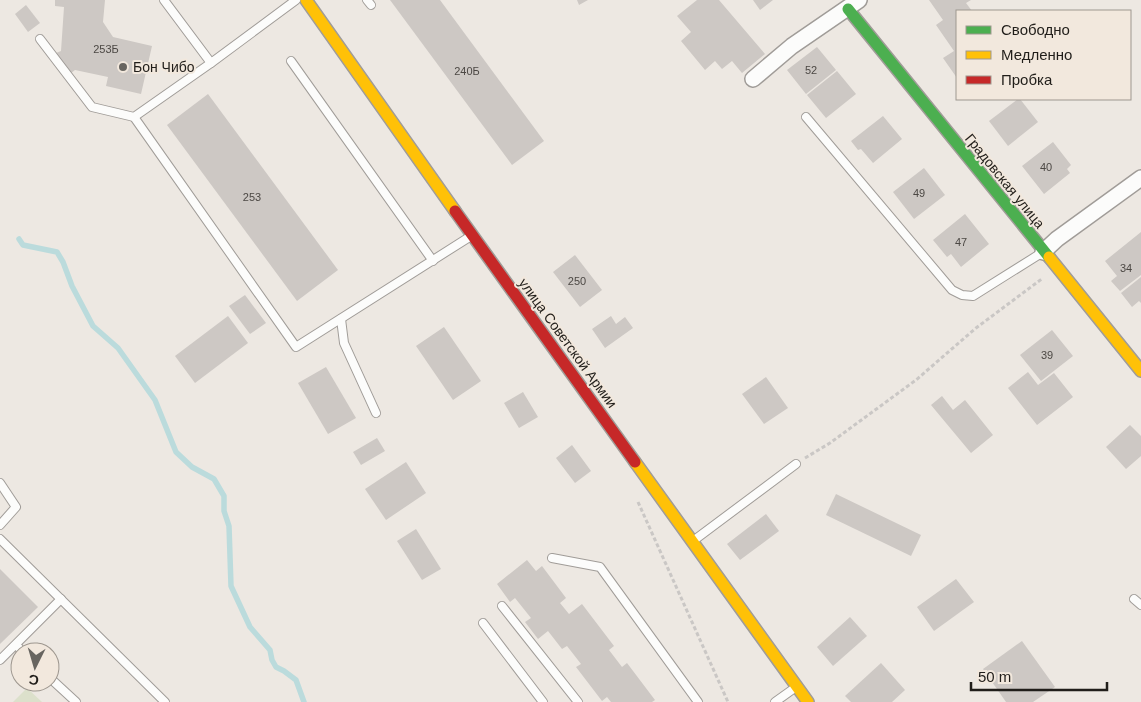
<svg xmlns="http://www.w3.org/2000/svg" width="1141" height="702" viewBox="0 0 1141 702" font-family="Arial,sans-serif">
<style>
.green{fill:#dce0cb}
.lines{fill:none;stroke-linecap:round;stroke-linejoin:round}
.stream{stroke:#bbdbdc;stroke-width:5.5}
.building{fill:#cdc8c4}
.lane-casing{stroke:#a09c98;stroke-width:10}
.street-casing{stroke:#a09c98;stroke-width:18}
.fast-casing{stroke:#a09c98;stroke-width:14}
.slow-casing{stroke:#a09c98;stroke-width:14}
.jam-casing{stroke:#a09c98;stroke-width:14}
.path{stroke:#cac7c5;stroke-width:3;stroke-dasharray:4 2.5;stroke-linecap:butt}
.lane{stroke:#fcfcfb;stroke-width:8}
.street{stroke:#fcfcfb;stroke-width:15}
.fast{stroke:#4caf50;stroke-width:11}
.slow{stroke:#ffc107;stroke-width:11}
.jam{stroke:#c62828;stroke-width:11}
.poi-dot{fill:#686560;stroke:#f2e8dd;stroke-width:2}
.labels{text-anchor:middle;stroke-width:4;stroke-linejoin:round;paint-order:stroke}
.number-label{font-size:11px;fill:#4c4844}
.poi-label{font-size:14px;fill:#211e1a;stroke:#f2e8dd;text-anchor:start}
.street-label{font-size:14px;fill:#211e1a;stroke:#f2e8dd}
</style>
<rect width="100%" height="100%" fill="#ede8e2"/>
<polygon class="green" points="27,688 42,702 13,702"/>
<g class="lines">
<polyline class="stream" points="19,239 23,245 57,252 63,262 72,286 93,326 118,348 155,400 176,452 192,467 214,479 224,496 224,511 229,526 231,586 250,627 270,650 272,660 276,667 284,671 296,680 304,702"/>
</g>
<g class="building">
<polygon points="55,0 105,0 103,22 113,37 152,46 141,94 106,86 108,77 75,70 71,73 56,53 61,51 64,7 55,6"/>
<polygon points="390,0 440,0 544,141 512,165"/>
<polygon points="577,0 588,0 579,5"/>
<polygon points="697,0 719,0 765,54 742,73 732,61 722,69 715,61 705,70 681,41 691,32 677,16"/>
<polygon points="753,0 773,0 760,10"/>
<polygon points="929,0 971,0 966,3 972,11 957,11 957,78 943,58 954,51 936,25 943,20"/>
<polygon points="26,5 40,23 28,32 15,14"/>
<polygon points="817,47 836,70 806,94 787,70"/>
<polygon points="837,71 856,94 826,118 807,95"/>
<polygon points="208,94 338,270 297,301 167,125"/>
<polygon points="1018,99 1020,99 1038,122 1008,146 989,121"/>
<polygon points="883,116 902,139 873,163 861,149 858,150 851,141"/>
<polygon points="1053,142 1071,165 1067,169 1070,173 1044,194 1022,166"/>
<polygon points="924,168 945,195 914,219 893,192"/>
<polygon points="965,214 989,244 961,267 951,254 947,257 933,240"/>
<polygon points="1141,232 1141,275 1120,291 1111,281 1117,276 1105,261"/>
<polygon points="575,255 602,290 580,307 553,272"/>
<polygon points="1141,277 1141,303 1139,301 1132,307 1121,293"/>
<polygon points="245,295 266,323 250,334 229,306"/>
<polygon points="228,316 248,343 195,383 175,356"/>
<polygon points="611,316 616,324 625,317 633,328 605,348 592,329"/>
<polygon points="444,327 481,381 453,400 416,346"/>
<polygon points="1052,330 1073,356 1041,381 1020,355"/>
<polygon points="326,367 356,418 328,434 298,383"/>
<polygon points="1028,372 1038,385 1054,373 1073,397 1037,425 1008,388"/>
<polygon points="766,377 788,408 764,424 742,394"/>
<polygon points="523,392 538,417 519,428 504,403"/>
<polygon points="942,396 953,410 965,400 993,435 971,453 931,405"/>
<polygon points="1130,425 1141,436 1141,456 1126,469 1106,447"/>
<polygon points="377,438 385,451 361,465 353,452"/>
<polygon points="572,445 591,471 575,483 556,458"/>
<polygon points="406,462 426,493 386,520 365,489"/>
<polygon points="836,494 921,535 911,556 826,515"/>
<polygon points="766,514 779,531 740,560 727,544"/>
<polygon points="416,529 441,569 422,580 397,541"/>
<polygon points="527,560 536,571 542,566 566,598 560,603 569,614 582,604 614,646 609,650 622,667 627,663 655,700 652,702 611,702 607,697 602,701 576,667 581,664 567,646 562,649 548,631 538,639 525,622 531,618 515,598 510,602 497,584"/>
<polygon points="0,569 38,607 0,644"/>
<polygon points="956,579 974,602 934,631 917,607"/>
<polygon points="850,617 867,636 833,666 817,647"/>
<polygon points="1022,641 1055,687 1033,702 1006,702 983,669"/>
<polygon points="881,663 905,690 892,702 851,702 845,696"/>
</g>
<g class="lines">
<g class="lane-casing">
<g id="lane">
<polyline points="164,0 211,63 296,0"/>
<polyline points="367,0 371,5"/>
<polyline points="40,39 92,107 134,117 211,63"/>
<polyline points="291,61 433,261"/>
<polyline points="134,117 296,347 471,236"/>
<polyline points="806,117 952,290 962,295 973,296 1043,252"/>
<polyline points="341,319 344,343 376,413"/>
<polyline points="0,483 16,507 0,525"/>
<polyline points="0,539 165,702"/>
<polyline points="693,541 796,464"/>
<polyline points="552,558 600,567 698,702"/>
<polyline points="1134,599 1141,605"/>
<polyline points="502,606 578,702"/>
<polyline points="483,623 543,702"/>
<polyline points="16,645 23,652"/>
<polyline points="0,660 61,599"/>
<polyline points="50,678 76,702"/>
<polyline points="775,702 796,687"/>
</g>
</g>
<g class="street-casing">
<g id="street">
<polyline points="753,79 792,46 859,0"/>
<polyline points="1043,252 1057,239 1141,178"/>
</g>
</g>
<g class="fast-casing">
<polyline id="fast" points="848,9 1049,257"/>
</g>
<g class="slow-casing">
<g id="slow">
<polyline points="306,0 455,211"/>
<polyline points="1049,257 1141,371"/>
<polyline points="635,462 808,702"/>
</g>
</g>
<g class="jam-casing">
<polyline id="jam" points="455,211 635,462"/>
</g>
<g class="path">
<polyline points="805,458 830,443 916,380 976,328 1043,278"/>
<polyline points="638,502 728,702"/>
</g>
<use href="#lane" class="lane"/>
<use href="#street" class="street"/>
<use href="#fast" class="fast"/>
<use href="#slow" class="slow"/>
<use href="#jam" class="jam"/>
</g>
<circle class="poi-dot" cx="123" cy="67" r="5"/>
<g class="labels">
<g class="number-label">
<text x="106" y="53">253Б</text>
<text x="811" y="74">52</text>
<text x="467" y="75">240Б</text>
<text x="1046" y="171">40</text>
<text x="919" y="197">49</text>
<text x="252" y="201">253</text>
<text x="961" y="246">47</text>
<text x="1126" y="272">34</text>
<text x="577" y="285">250</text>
<text x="1047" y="359">39</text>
</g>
<g class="poi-label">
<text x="133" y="72">Бон Чибо</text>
</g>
<g class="street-label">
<text transform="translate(1005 181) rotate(51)" y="5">Градовская улица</text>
<text transform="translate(568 343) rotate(54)" y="5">улица Советской Армии</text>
</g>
</g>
<rect x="956" y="10" width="175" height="90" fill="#f2e8dd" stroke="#9e978f"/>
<rect x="966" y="26" width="25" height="8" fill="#4caf50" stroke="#9e978f"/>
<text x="1001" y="35" font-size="15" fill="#211e1a">Свободно</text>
<rect x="966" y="51" width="25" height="8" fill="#ffc107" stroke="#9e978f"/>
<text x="1001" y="60" font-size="15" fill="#211e1a">Медленно</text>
<rect x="966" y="76" width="25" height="8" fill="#c62828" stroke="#9e978f"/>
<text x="1001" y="85" font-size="15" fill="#211e1a">Пробка</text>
<g transform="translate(35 667) rotate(185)"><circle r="24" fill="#f2e8dd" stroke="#9e978f"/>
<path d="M0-4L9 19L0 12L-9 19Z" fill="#686560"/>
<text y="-8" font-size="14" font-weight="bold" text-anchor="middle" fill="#211e1a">С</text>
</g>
<path d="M971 682v8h136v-8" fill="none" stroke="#211e1a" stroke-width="2.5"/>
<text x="978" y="682" font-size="15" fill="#211e1a" stroke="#f2e8dd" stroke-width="4" paint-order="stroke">50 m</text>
</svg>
